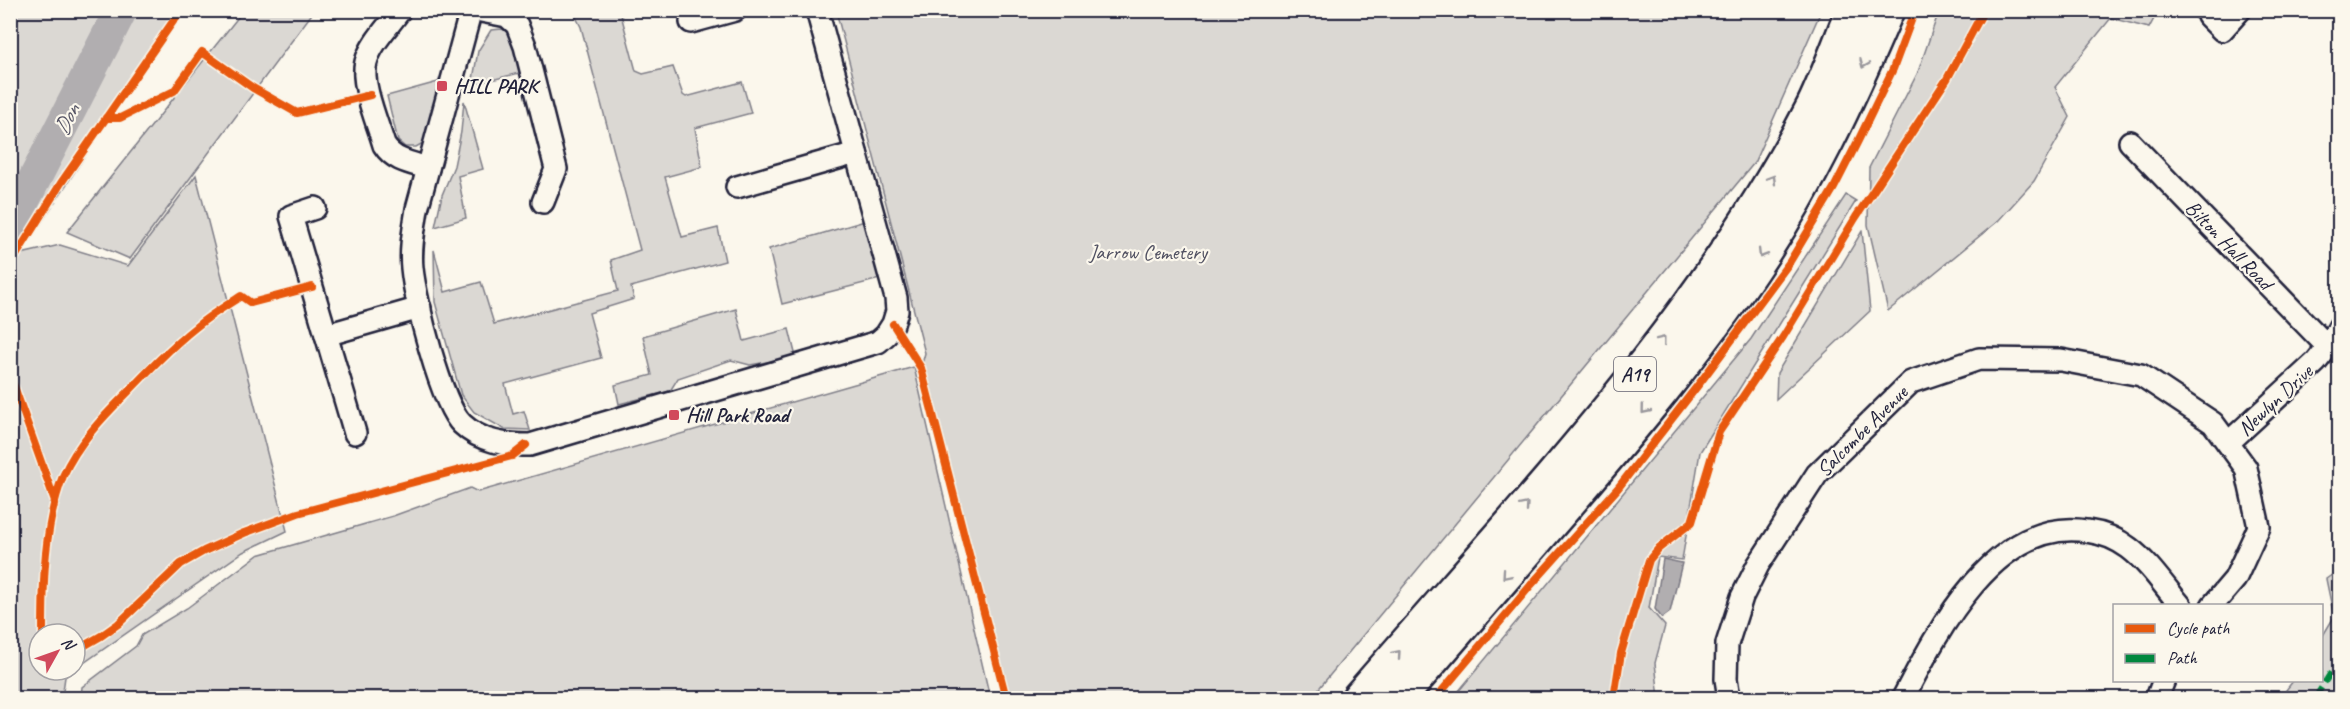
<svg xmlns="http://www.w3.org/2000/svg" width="2350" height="709" viewBox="0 0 2350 709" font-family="Caveat,sans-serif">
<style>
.green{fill:#dbd8d3;stroke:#7e7d87;stroke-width:1.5}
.water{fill:#b1aeb0;stroke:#787681;stroke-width:1.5}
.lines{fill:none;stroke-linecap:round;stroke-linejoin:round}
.river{stroke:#b1aeb0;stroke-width:33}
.minor-casing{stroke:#22223b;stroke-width:26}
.trunk-casing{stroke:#22223b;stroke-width:38}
.minor{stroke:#fbf7ec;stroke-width:21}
.trunk{stroke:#fbf7ec;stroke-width:33}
.quiet{stroke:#00873e;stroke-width:6;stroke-dasharray:12 6;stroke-linecap:butt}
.cycleway-casing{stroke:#fbf7ec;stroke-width:11}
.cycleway{stroke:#e8590c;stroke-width:8}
.oneway{stroke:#99979c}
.poi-dot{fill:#d1495b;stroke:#fbf7ec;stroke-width:2}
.labels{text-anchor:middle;stroke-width:4.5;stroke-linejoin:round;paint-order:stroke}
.shield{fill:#fbf7ec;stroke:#636270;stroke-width:1.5}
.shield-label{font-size:20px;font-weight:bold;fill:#22223b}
.poi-label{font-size:21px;font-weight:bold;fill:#22223b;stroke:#fbf7ec;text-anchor:start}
.street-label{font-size:21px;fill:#22223b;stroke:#fbf7ec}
.park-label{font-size:21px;fill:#505061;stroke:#fbf7ec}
.water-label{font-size:22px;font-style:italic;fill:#545364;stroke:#fbf7ec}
</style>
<rect width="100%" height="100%" fill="#fbf7ec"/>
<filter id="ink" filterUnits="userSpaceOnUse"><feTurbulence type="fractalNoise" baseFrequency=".0167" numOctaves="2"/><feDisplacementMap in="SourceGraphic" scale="12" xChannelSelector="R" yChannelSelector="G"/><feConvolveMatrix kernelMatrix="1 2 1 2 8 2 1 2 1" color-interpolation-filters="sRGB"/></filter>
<g filter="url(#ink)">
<g class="green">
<polygon points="10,11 180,11 21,254 60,245 128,266 196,175 287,531 243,552 75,669 75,634 39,634 39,670 74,670 65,677 62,698 11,698"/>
<polygon points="243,11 314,11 130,259 67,232"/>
<polygon points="573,11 622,11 620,11 636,71 643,74 673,67 683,95 686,97 742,82 751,113 695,128 702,167 665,177 682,237 718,228 725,261 631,287 634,299 589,313 601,358 505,384 513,414 524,411 530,430 504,429 474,412 461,395 435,302 434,250 445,292 481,282 494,324 618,291 611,260 640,250 581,27"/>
<polygon points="836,11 836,10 1821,11 1754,163 1311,698 1006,698 921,368 925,353"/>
<polygon points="1939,11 2158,11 2149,28 2111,18 2055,87 2070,117 2034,181 1998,221 1888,311 1868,225 1869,168 1918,72"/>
<polygon points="502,29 513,34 523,72 472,85 478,51 491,30"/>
<polygon points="438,82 439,92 423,143 416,147 405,147 398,141 387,96"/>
<polygon points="464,101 483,169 458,176 466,218 435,227 442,195 454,166 461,132"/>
<polygon points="1846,195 1856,201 1700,452 1682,560 1658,557 1649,608 1665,626 1655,663 1659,698 1453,698 1751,339"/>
<polygon points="865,221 880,279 782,304 769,249"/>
<polygon points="1862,231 1870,311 1776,399 1777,373"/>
<polygon points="736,309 744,341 789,329 796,357 750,365 731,360 678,378 670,391 619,404 615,385 652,375 643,336"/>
<polygon points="914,367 990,698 81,698 82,687 136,646 142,635 187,608 258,555 393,516 470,488 478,492"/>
<polygon points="2339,570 2339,698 2280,698 2293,681 2322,680 2322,637 2334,617 2326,579"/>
</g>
<polygon class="water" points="1663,559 1682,563 1670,612 1662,618 1655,609"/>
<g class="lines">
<polyline class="river" points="10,227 121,10"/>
<g class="minor-casing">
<g id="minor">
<path d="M400,10C389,26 371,43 366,62C360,83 378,124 384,145C394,161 411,163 428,168"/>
<path d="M471,10L417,209C414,229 410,248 412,268C415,299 441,404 462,424C481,442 505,445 530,445L878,342L886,335L893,324L897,311L896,298L817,10"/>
<polyline points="476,10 507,16 517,25 525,46 556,169 543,202"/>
<polyline points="2208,16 2222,30 2240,10"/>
<polyline points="691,22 735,10"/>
<polyline points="2130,142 2328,347"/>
<polyline points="737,187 856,153"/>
<polyline points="315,208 291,216 355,433"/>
<polyline points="326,335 420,308"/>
<polyline points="2228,443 2316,362 2328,347 2340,326"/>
<polyline points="1729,698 1726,679 1727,644 1742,597 1758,565 1817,474 1911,382 1979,359 2061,360 2141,375 2213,423 2246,468 2259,527 2235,579 2212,606"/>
<path d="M1903,698C1937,632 1996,516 2087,531C2102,533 2116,538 2129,548C2149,563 2164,586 2181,606"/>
<polyline points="2157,698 2164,680"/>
</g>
</g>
<g class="trunk-casing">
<g id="trunk">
<path d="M1359,698C1518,513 1701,326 1813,107C1828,76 1840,42 1853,10"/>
<path d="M1399,698C1456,633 1512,568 1568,503C1633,427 1698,350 1753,268C1808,187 1849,99 1887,10"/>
</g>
</g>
<use href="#minor" class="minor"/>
<use href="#trunk" class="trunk"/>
<polyline class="quiet" points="2315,698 2340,658"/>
<g class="cycleway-casing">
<g id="cycleway">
<polyline points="106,118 120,118 174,91 202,52 253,88 297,113 370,95"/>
<polyline points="10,265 61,183 181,10"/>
<polyline points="893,324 921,368 1006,698"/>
<polyline points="10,375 55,501"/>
<path d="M43,634C43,582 44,525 63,476C77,444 103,417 127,393C149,370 171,347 196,327C210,315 226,306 241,296L251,303L312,287"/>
<polyline points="75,651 101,636 118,624 181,564 204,551 244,533 298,513 512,456 526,445"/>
<polyline points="1436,698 1531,585 1618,488 1702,380 1789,263 1834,188 1858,141 1893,69 1915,10"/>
<polyline points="1614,698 1621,653 1649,560 1659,548 1692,522 1719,432 1783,337 1856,217 1947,79 1984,10"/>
</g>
</g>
<use href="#cycleway" class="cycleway"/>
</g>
<defs><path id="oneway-chevron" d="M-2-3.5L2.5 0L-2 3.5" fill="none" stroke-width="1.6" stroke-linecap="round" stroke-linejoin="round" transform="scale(1.5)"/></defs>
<g class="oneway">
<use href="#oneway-chevron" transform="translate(1864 64) rotate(113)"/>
<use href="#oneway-chevron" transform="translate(1772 179) rotate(-59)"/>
<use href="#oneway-chevron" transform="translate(1762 254) rotate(121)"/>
<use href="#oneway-chevron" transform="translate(1662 340) rotate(-52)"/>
<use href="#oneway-chevron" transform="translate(1645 410) rotate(129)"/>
<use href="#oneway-chevron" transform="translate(1525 506) rotate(-49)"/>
<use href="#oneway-chevron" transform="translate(1506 575) rotate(131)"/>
<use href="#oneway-chevron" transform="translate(1397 654) rotate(-49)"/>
</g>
</g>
<g class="poi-dot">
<rect x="436" y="80" width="12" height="12" rx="3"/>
<rect x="668" y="409" width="12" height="12" rx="3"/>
</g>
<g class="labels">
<rect class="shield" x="1614" y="357" width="42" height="34" rx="4.5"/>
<g class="shield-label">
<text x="1635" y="381">A19</text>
</g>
<g class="poi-label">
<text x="454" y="93">HILL PARK</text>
<text x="686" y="422">Hill Park Road</text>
</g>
<g class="street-label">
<text transform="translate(2229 245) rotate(46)" y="7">Bilton Hall Road</text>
<text transform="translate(2275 400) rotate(-43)" y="7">Newlyn Drive</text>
<text transform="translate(1862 431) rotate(-45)" y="7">Salcombe Avenue</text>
</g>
<g class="park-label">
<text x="1148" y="259">Jarrow Cemetery</text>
</g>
<g class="water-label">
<text transform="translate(66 119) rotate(-63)" y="8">Don</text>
</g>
</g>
<rect width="2350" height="709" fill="none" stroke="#fbf7ec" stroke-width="36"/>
<rect x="18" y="18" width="2314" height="673" fill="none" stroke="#22223b" stroke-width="2" filter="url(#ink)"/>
<rect x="2113" y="604" width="210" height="78" fill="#fbf7ec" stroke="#a4a2a5" stroke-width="1.5"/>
<rect x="2125" y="624" width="30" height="9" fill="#e8590c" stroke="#a4a2a5" stroke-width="1.5"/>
<text x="2167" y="634" font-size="18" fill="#22223b">Cycle path</text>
<rect x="2125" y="654" width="30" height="9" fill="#00873e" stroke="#a4a2a5" stroke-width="1.5"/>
<text x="2167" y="664" font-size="18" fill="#22223b">Path</text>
<g transform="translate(57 652) rotate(50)"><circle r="28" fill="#fbf7ec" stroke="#a4a2a5" stroke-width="1.5"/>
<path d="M0-4.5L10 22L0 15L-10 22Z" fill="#d1495b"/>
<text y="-9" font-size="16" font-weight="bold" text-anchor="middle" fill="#22223b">N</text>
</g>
</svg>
